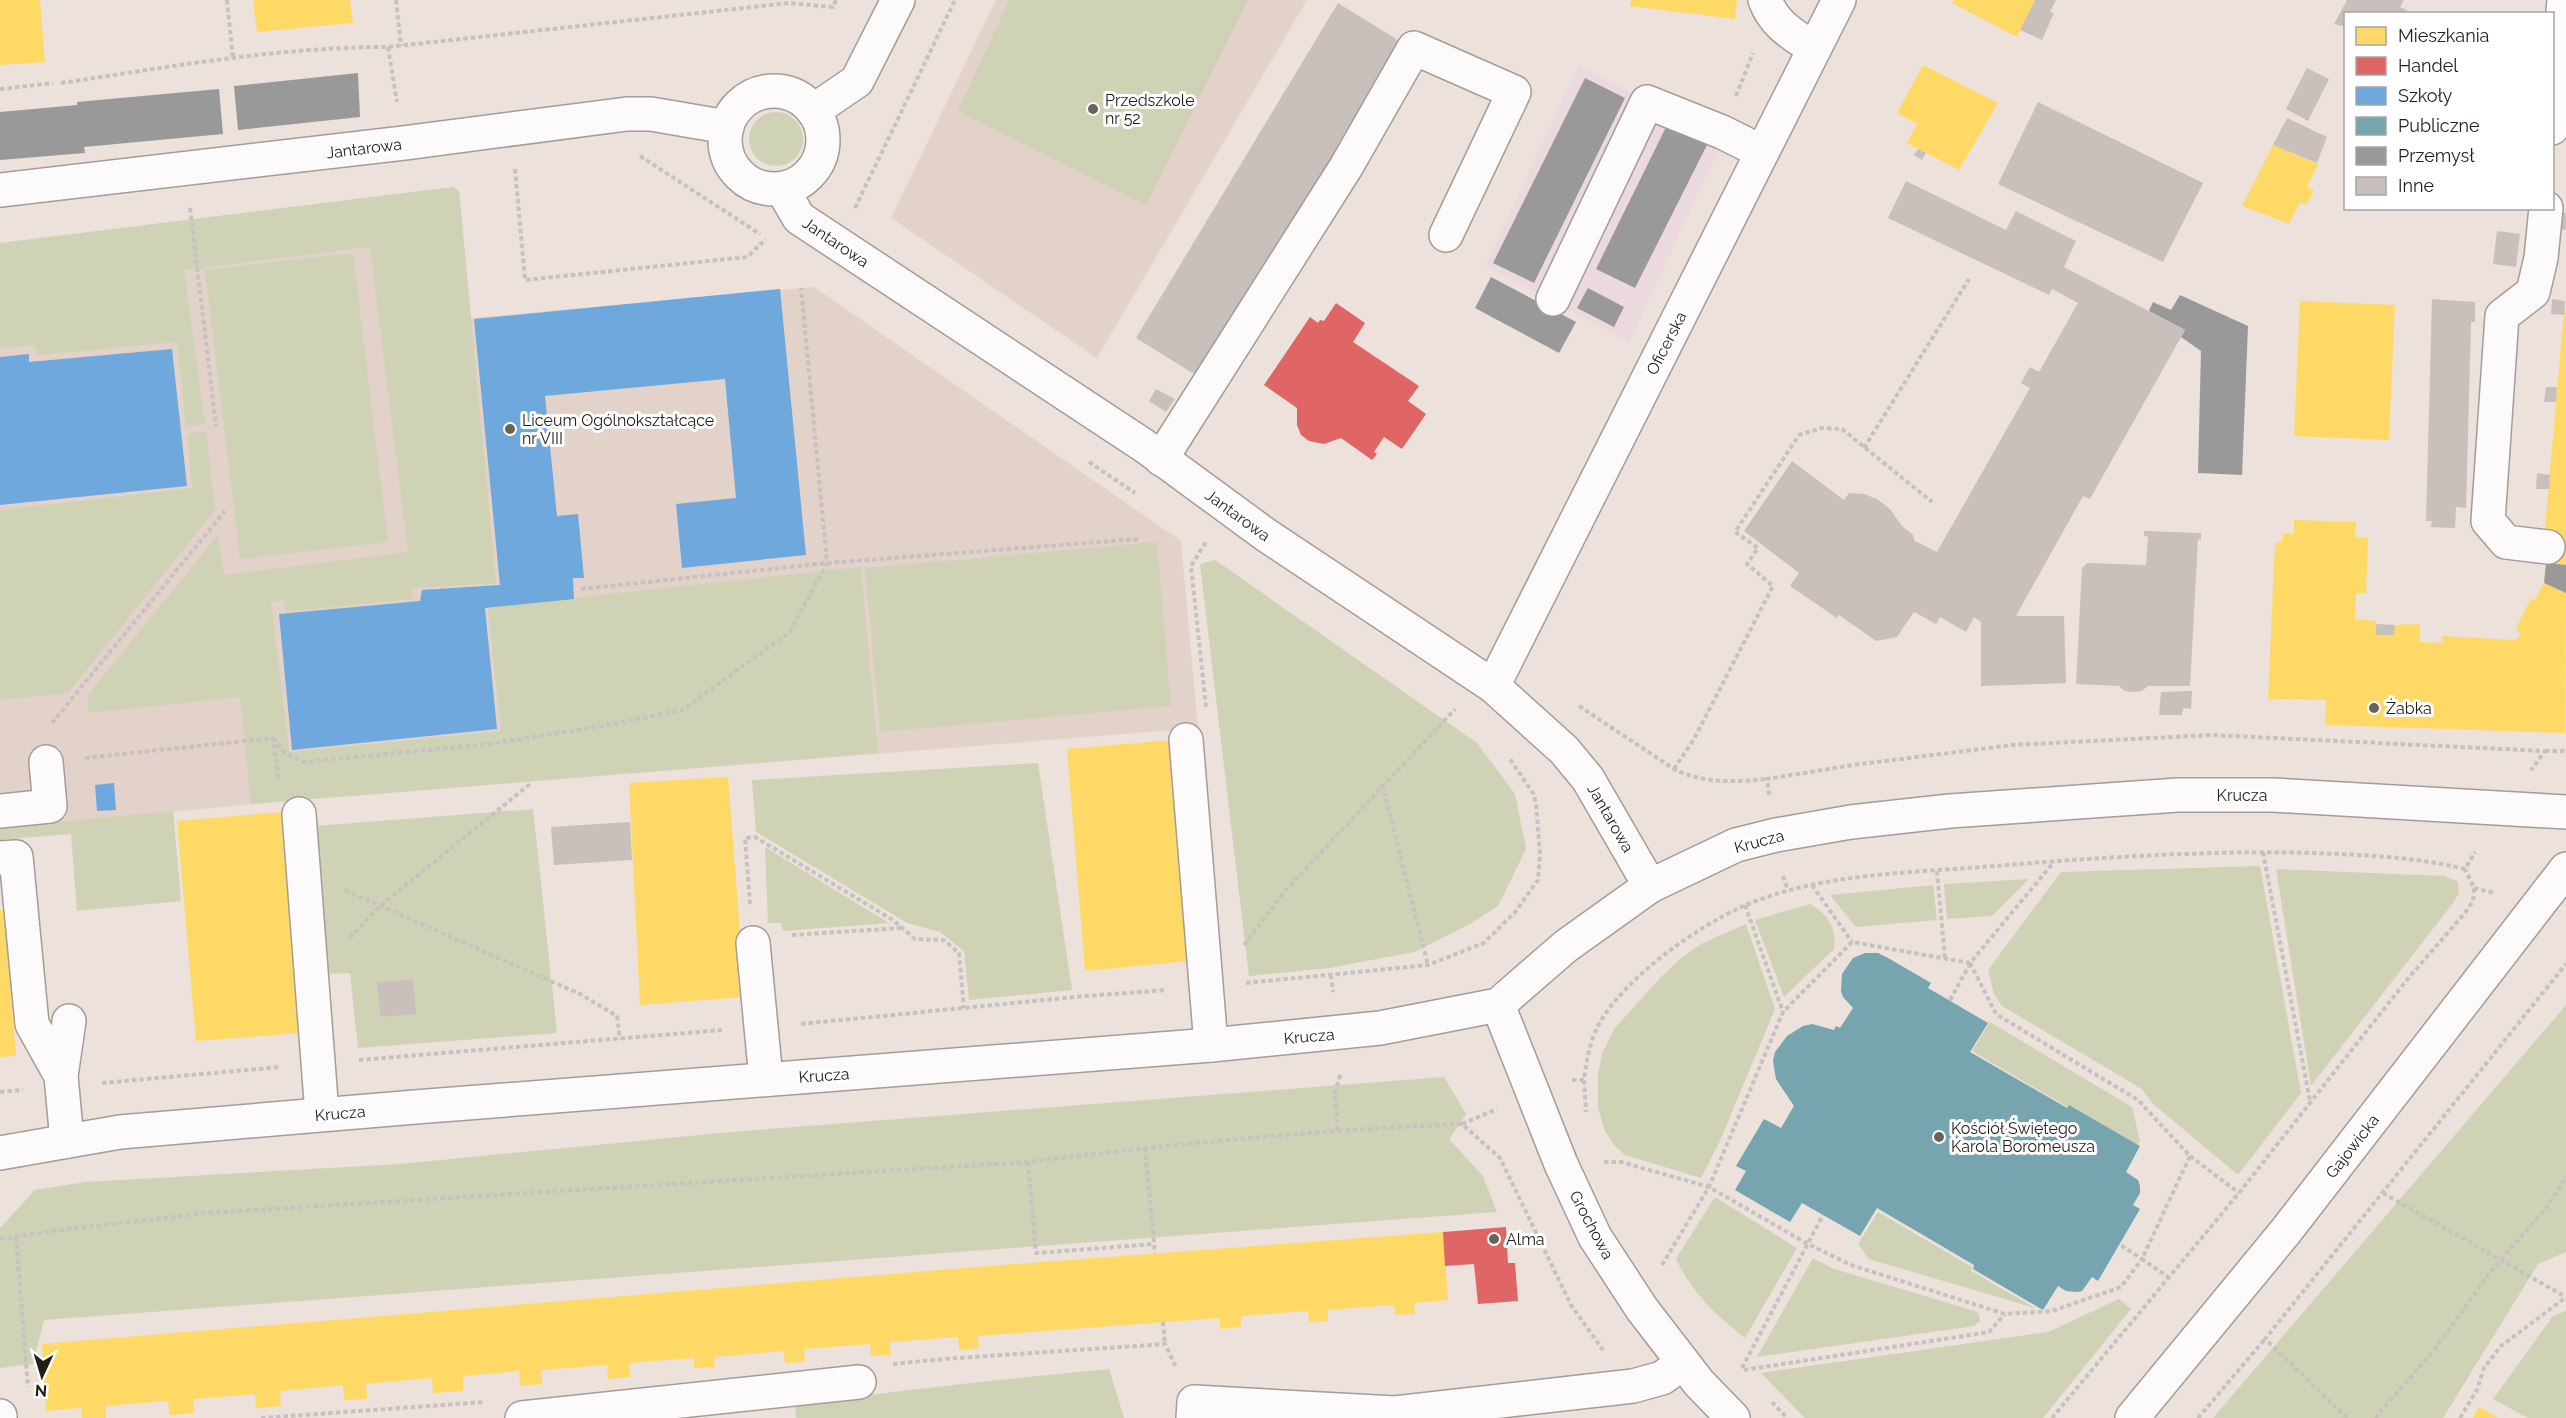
<svg xmlns="http://www.w3.org/2000/svg" width="2566" height="1418" viewBox="0 0 2566 1418" font-family="Raleway,sans-serif">
<style>
.industrial{fill:#ebd9dd}
.education{fill:#e3d2ca}
.green{fill:#cfd2b4}
.homes{fill:#ffd966}
.shops{fill:#e06666}
.schools{fill:#6fa8dc}
.public{fill:#76a5af}
.industry{fill:#999}
.building{fill:#c9c0bb}
.lines{fill:none;stroke-linecap:round;stroke-linejoin:round}
.minor-casing{stroke:#a49c97;stroke-width:36}
.path{stroke:#c6c2bf;stroke-width:4;stroke-dasharray:4.5 3;stroke-linecap:butt}
.minor{stroke:#fcfafa;stroke-width:33}
.poi-dot{fill:#6a625d;stroke:#fff;stroke-width:2}
.labels{text-anchor:middle;stroke-width:6;stroke-linejoin:round;paint-order:stroke}
.poi-label{font-size:16px;fill:#241d19;stroke:#fff;text-anchor:start}
.street-label{font-size:16px;fill:#241d19;stroke:#fff}
</style>
<rect width="100%" height="100%" fill="#ece1db"/>
<polygon class="industrial" points="1579,65 1723,140 1629,342 1485,266"/>
<g class="education">
<polygon points="996,0 1307,0 1097,358 891,218"/>
<polygon points="459,191 471,318 814,287 1181,541 1198,728 290,801 0,827 0,243"/>
</g>
<g class="green">
<polygon points="1009,0 1248,0 1146,205 958,111"/>
<circle cx="776" cy="139" r="27"/>
<polygon points="453,187 459,191 496,583 412,588 413,599 286,612 284,600 271,602 289,752 501,731 488,607 861,567 878,753 251,804 240,697 88,713 88,695 218,535 224,575 408,552 370,247 184,270 205,424 186,427 177,342 37,355 36,345 0,348 0,243"/>
<polygon points="353,253 388,542 240,559 205,270"/>
<polygon points="206,431 215,510 68,693 0,700 0,510 192,488 187,434"/>
<polygon points="1157,542 1171,706 880,732 865,568"/>
<polygon points="1215,560 1477,743 1515,794 1526,849 1498,906 1470,924 1414,952 1329,968 1249,976 1200,564"/>
<polygon points="1038,763 1072,990 969,1000 964,951 940,932 907,923 756,832 752,780"/>
<polygon points="533,809 557,1033 358,1048 350,973 327,974 316,826"/>
<polygon points="173,811 181,901 77,911 71,834 0,840 0,827"/>
<polygon points="765,847 889,923 783,931 781,923 768,923"/>
<polygon points="2260,866 2301,1093 2238,1175 2152,1103 2142,1089 2002,1006 1994,994 1988,970 2061,872"/>
<polygon points="2276,869 2444,876 2458,882 2459,893 2453,903 2311,1086"/>
<polygon points="2029,879 1992,916 1947,919 1944,884"/>
<polygon points="1933,885 1937,920 1856,927 1830,895"/>
<path d="M1810,904C1828,914 1837,928 1834,949L1784,997L1755,920Z"/>
<polygon points="1746,924 1775,1009 1719,1143 1701,1178 1625,1155 1614,1145 1605,1131 1598,1108 1598,1075 1602,1054 1614,1029 1660,978 1681,958 1703,943"/>
<polygon points="2566,1005 2566,1252 2538,1264 2443,1418 2213,1418"/>
<polygon points="1990,1022 2132,1107 2140,1141 2137,1144 2069,1105 2067,1107 1972,1051"/>
<polygon points="1444,1077 1466,1114 1449,1139 1483,1176 1497,1212 44,1320 33,1364 0,1368 0,1228 35,1190 86,1182 400,1164 731,1132"/>
<path d="M1715,1197L1797,1248L1745,1338C1714,1313 1694,1295 1676,1259Z"/>
<polygon points="1878,1212 1972,1267 1971,1271 2035,1308 1869,1259 1858,1244"/>
<polygon points="1813,1258 1834,1269 1975,1311 1979,1314 1980,1321 1974,1326 1757,1357"/>
<polygon points="2119,1299 2131,1309 2043,1418 1805,1418 1761,1373 2048,1332"/>
<polygon points="2566,1311 2566,1418 2528,1418 2493,1399 2553,1316"/>
<path d="M1109,1369L1124,1418H796L795,1405C899,1390 1004,1379 1109,1369Z"/>
</g>
<g class="homes">
<polygon points="0,0 40,0 45,62 0,65"/>
<polygon points="253,0 350,0 353,23 257,32"/>
<polygon points="1631,0 1737,0 1735,19 1630,6"/>
<polygon points="1954,0 2035,0 2017,37 1952,3"/>
<polygon points="1923,65 1998,103 1959,170 1909,144 1907,143 1917,124 1897,113"/>
<polygon points="2273,145 2318,164 2307,187 2314,191 2306,205 2300,202 2289,224 2242,206"/>
<polygon points="2300,301 2395,305 2389,440 2294,436"/>
<polygon points="2564,311 2566,311 2566,565 2546,563 2551,529 2545,529"/>
<polygon points="2294,520 2356,522 2355,537 2368,538 2366,593 2356,593 2355,619 2376,621 2376,635 2394,635 2395,625 2417,624 2420,624 2420,642 2443,643 2442,636 2515,640 2521,635 2516,628 2531,598 2534,601 2544,583 2566,593 2565,733 2329,725 2325,724 2326,700 2268,699 2275,543 2282,542 2282,534 2294,534"/>
<polygon points="1172,740 1189,961 1085,971 1067,749"/>
<polygon points="728,777 745,997 640,1005 629,783"/>
<polygon points="283,812 301,1033 196,1041 177,821"/>
<polygon points="0,910 4,910 16,1056 0,1057"/>
<polygon points="1443,1232 1448,1300 1414,1303 1415,1314 1395,1315 1394,1305 1328,1310 1328,1321 1309,1323 1308,1311 1241,1316 1241,1327 1220,1329 1220,1318 978,1336 979,1348 959,1350 958,1337 890,1342 891,1355 871,1356 870,1344 804,1349 805,1362 785,1363 784,1351 714,1357 715,1367 694,1368 694,1358 629,1363 630,1377 608,1379 607,1365 541,1370 543,1384 520,1386 519,1371 463,1376 463,1391 433,1393 432,1378 398,1381 366,1384 367,1399 344,1400 343,1385 280,1391 281,1406 256,1408 255,1394 193,1399 194,1413 170,1415 168,1401 106,1406 106,1418 82,1418 81,1408 46,1411 42,1344 1001,1265"/>
<polygon points="2479,1407 2499,1418 2473,1418"/>
</g>
<g class="shops">
<polygon points="1336,303 1365,323 1353,342 1419,386 1408,401 1426,414 1402,449 1384,437 1374,452 1377,454 1372,460 1341,438 1324,444 1309,441 1301,435 1297,425 1297,408 1264,385 1310,317 1318,323 1320,320 1324,321"/>
<polygon points="1506,1227 1508,1263 1515,1263 1518,1301 1478,1304 1474,1264 1445,1266 1443,1232"/>
</g>
<g class="schools">
<polygon points="780,289 806,555 682,568 676,504 736,498 725,379 545,396 557,516 578,514 584,578 573,578 574,599 485,608 497,729 292,750 279,614 420,601 422,590 500,585 474,319"/>
<polygon points="172,349 187,486 0,505 0,357 29,354 29,362"/>
<polygon points="114,783 116,810 97,811 95,785"/>
</g>
<polygon class="public" points="1865,953 1878,953 1888,958 1931,983 1928,988 1988,1023 1970,1052 2067,1108 2069,1105 2140,1146 2126,1172 2138,1180 2140,1186 2140,1193 2133,1205 2140,1209 2098,1281 2092,1277 2082,1291 2078,1292 2066,1291 2058,1286 2043,1310 1973,1269 1974,1265 1877,1208 1860,1236 1802,1203 1790,1222 1735,1190 1746,1171 1736,1166 1764,1119 1781,1128 1794,1106 1776,1079 1773,1061 1775,1052 1787,1036 1803,1026 1812,1024 1834,1030 1836,1026 1840,1028 1853,1008 1843,997 1841,991 1842,974 1853,958"/>
<g class="industry">
<polygon points="358,73 360,117 238,130 234,86"/>
<polygon points="1585,78 1625,98 1534,283 1493,263"/>
<polygon points="219,89 223,134 84,147 85,153 0,160 0,112 77,105 77,102"/>
<polygon points="1668,123 1708,143 1635,288 1596,269"/>
<polygon points="1491,277 1576,322 1559,353 1475,308"/>
<polygon points="1588,288 1624,307 1614,327 1577,308"/>
<polygon points="2180,295 2248,326 2242,475 2198,473 2201,351 2181,337 2185,330 2149,311 2153,302 2171,310"/>
<polygon points="2546,563 2566,565 2566,593 2544,583"/>
</g>
<g class="building">
<polygon points="2035,0 2056,0 2050,12 2054,13 2042,40 2020,30"/>
<polygon points="2347,0 2404,0 2400,7 2407,10 2405,14 2346,14 2346,27 2334,24"/>
<polygon points="1338,3 1401,42 1199,377 1136,338"/>
<polygon points="2307,68 2329,79 2308,121 2286,109"/>
<polygon points="2038,102 2203,183 2163,262 1998,184"/>
<polygon points="2287,118 2327,137 2317,163 2273,145"/>
<polygon points="1918,149 1926,153 1922,160 1914,155"/>
<polygon points="1906,181 2006,230 2016,211 2076,241 2064,267 2185,330 2090,499 2083,496 2016,616 2064,616 2066,683 1981,686 1981,622 1974,617 1966,632 1940,617 1936,624 1914,612 1897,637 1876,641 1839,615 1837,618 1790,586 1799,573 1744,531 1792,461 1844,500 1849,493 1864,494 1877,499 1890,509 1902,526 1913,535 1915,541 1937,552 2030,388 2021,383 2030,367 2039,372 2078,303 2052,289 2049,295 1888,218"/>
<polygon points="2559,212 2566,213 2566,230 2558,229"/>
<polygon points="2497,231 2520,234 2516,267 2493,264"/>
<polygon points="2432,299 2475,302 2475,322 2471,322 2466,508 2456,507 2455,528 2431,527 2432,521 2426,521"/>
<polygon points="2552,299 2565,301 2564,315 2551,314"/>
<polygon points="2546,387 2557,387 2556,402 2544,402"/>
<polygon points="1156,389 1175,399 1166,412 1149,401"/>
<polygon points="2537,473 2550,475 2549,489 2536,489"/>
<polygon points="2144,531 2201,533 2201,540 2198,539 2190,686 2148,686 2142,691 2134,692 2125,691 2119,686 2076,684 2082,568 2087,563 2146,565 2148,537 2144,536"/>
<polygon points="2376,624 2395,625 2394,635 2376,635"/>
<polygon points="2192,691 2191,709 2183,708 2182,715 2159,715 2161,692"/>
<polygon points="630,822 632,860 554,865 551,827"/>
<polygon points="413,980 416,1014 380,1017 377,982"/>
</g>
<g class="lines">
<g class="minor-casing">
<g id="minor">
<path d="M1765,0C1774,25 1794,35 1814,49"/>
<circle cx="774" cy="140" r="49"/>
<polyline points="813,111 857,81 898,0"/>
<polyline points="2552,128 2564,0"/>
<polyline points="782,189 799,218 1146,447 1266,535 1493,686 1564,750 1588,779 1650,886"/>
<polyline points="0,190 404,143 627,114 651,114 727,127"/>
<polyline points="2546,208 2541,258 2533,292 2502,316 2488,521 2506,542 2548,547"/>
<polyline points="1553,299 1647,102 1722,132 1762,152"/>
<polyline points="1161,459 1346,167 1414,48 1514,92 1446,235"/>
<polyline points="1493,686 1839,0"/>
<polyline points="1186,740 1211,1045"/>
<polyline points="0,811 50,806 46,762"/>
<polyline points="299,814 322,1114"/>
<polyline points="0,858 16,857 32,1024 61,1076"/>
<polyline points="753,943 766,1079"/>
<polyline points="1498,1005 1561,1164 1595,1237 1642,1309 1699,1383 1733,1418"/>
<polyline points="67,1141 61,1076 69,1021"/>
<polyline points="0,1153 120,1132 415,1107 1211,1045 1380,1028 1498,1005 1566,946 1650,886 1736,845 1776,835 1851,822 1950,811 2178,795 2273,795 2566,812"/>
<polyline points="0,1416 0,1418"/>
<polyline points="522,1418 859,1382"/>
<polyline points="1193,1418 1194,1402 1395,1413 1633,1386 1662,1378 1683,1363"/>
<polyline points="2132,1418 2286,1231 2566,869"/>
</g>
</g>
<g class="path">
<polyline points="227,0 233,59"/>
<polyline points="396,0 401,46"/>
<polyline points="388,47 397,102"/>
<path d="M61,83C169,67 279,47 388,47L789,3L833,7L836,0"/>
<polyline points="0,89 53,83"/>
<polyline points="1736,96 1753,53"/>
<polyline points="640,156 760,234"/>
<polyline points="515,169 525,280 747,257 766,239"/>
<polyline points="190,208 216,426"/>
<polyline points="855,208 955,0"/>
<polyline points="1864,448 1969,279"/>
<polyline points="1089,462 1135,493"/>
<polyline points="581,589 827,563 1139,539"/>
<path d="M1579,706L1674,769C1704,784 1734,782 1767,779"/>
<polyline points="1206,707 1191,566 1206,542"/>
<polyline points="52,723 225,511"/>
<polyline points="273,738 285,753 303,762 489,744 603,726 682,710 790,632 827,563 801,288"/>
<polyline points="2545,751 2566,751"/>
<polyline points="85,758 273,738 279,781"/>
<polyline points="1674,769 1694,739 1773,586 1747,564 1758,548 1735,532 1799,435 1822,428 1842,429 1932,502"/>
<polyline points="1382,784 1428,965"/>
<polyline points="1769,795 1767,779 1853,765 2013,745 2212,735 2545,751 2531,770"/>
<polyline points="2263,852 2310,1101"/>
<polyline points="1937,871 1945,959"/>
<polyline points="1783,876 1788,890"/>
<polyline points="1812,885 1852,942"/>
<polyline points="2474,888 2494,893"/>
<polyline points="345,890 580,994 617,1016 620,1039"/>
<polyline points="750,904 745,838 755,837 893,920 915,939 944,940 959,953 964,1008"/>
<polyline points="1745,905 1783,1012"/>
<polyline points="792,935 901,928"/>
<polyline points="350,938 380,906 530,784"/>
<polyline points="1244,945 1285,891 1455,709"/>
<polyline points="1970,963 1996,1014 2138,1100 2190,1156 2142,1259 2168,1277"/>
<polyline points="1331,975 1333,992"/>
<polyline points="1246,983 1428,965 1484,943 1515,912 1538,880 1540,855 1536,803 1533,793 1510,759"/>
<polyline points="1950,1000 1970,964"/>
<polyline points="801,1024 1085,996 1167,990"/>
<polyline points="359,1060 722,1030"/>
<path d="M1572,1080H1584C1587,1058 1590,1038 1602,1019C1629,975 1699,925 1746,905C1819,874 1904,873 1982,867C2092,858 2204,850 2315,853C2365,855 2416,857 2465,869L2475,852"/>
<polyline points="1584,1080 1586,1112"/>
<polyline points="102,1083 280,1067"/>
<polyline points="0,1092 23,1090"/>
<polyline points="1462,1124 1497,1109"/>
<polyline points="1338,1131 1335,1092 1341,1073"/>
<polyline points="1145,1148 1155,1253"/>
<polyline points="2190,1156 2239,1193"/>
<polyline points="1028,1162 1036,1253 1154,1244"/>
<polyline points="1604,1162 1621,1162 1709,1187 1808,1244 1851,1265 2005,1314 2052,1311 2121,1287 2142,1259 2119,1244"/>
<polyline points="2383,1193 2566,1297"/>
<polyline points="16,1237 28,1387"/>
<path d="M0,1239L60,1230L206,1213L1028,1162C1172,1144 1317,1130 1462,1124L1500,1158L1571,1305L1603,1350"/>
<polyline points="1662,1265 1709,1187 1783,1012 1852,942 1970,963 2054,862"/>
<polyline points="1163,1322 1165,1344"/>
<polyline points="893,1364 944,1359 1165,1344 1176,1367"/>
<polyline points="1742,1368 1823,1215"/>
<polyline points="1744,1370 1989,1332 2005,1314"/>
<polyline points="1772,1402 1787,1418"/>
<polyline points="261,1418 485,1402"/>
<polyline points="2052,1418 2239,1193 2410,976 2465,913 2473,901 2474,888 2465,869"/>
<polyline points="2198,1418 2265,1339"/>
<polyline points="2347,1418 2265,1339 2566,964"/>
<polyline points="2375,1418 2434,1350 2491,1271 2547,1207 2566,1177"/>
<polyline points="2460,1418 2477,1390 2484,1368 2501,1346 2565,1298"/>
</g>
<use href="#minor" class="minor"/>
</g>
<g class="poi-dot">
<circle cx="1093" cy="109" r="6"/>
<circle cx="510" cy="429" r="6"/>
<circle cx="2374" cy="708" r="6"/>
<circle cx="1939" cy="1137" r="6"/>
<circle cx="1494" cy="1239" r="6"/>
</g>
<g class="labels">
<g class="poi-label">
<text x="1105" y="106">Przedszkole<tspan x="1105" dy="18">nr 52</tspan></text>
<text x="522" y="426">Liceum Ogólnokształcące<tspan x="522" dy="18">nr VIII</tspan></text>
<text x="2386" y="714">Żabka</text>
<text x="1951" y="1134">Kościół Świętego<tspan x="1951" dy="18">Karola Boromeusza</tspan></text>
<text x="1506" y="1245">Alma</text>
</g>
<g class="street-label">
<text transform="translate(364 148) rotate(-7)" y="6">Jantarowa</text>
<text transform="translate(836 242) rotate(34)" y="6">Jantarowa</text>
<text transform="translate(1666 343) rotate(-63)" y="6">Oficerska</text>
<text transform="translate(1238 515) rotate(36)" y="6">Jantarowa</text>
<text x="2242" y="801">Krucza</text>
<text transform="translate(1611 818) rotate(60)" y="6">Jantarowa</text>
<text transform="translate(1759 841) rotate(-15)" y="6">Krucza</text>
<text transform="translate(1309 1036) rotate(-5)" y="6">Krucza</text>
<text transform="translate(824 1075) rotate(-4)" y="6">Krucza</text>
<text transform="translate(340 1113) rotate(-5)" y="6">Krucza</text>
<text transform="translate(2352 1146) rotate(-52)" y="6">Gajowicka</text>
<text transform="translate(1592 1225) rotate(62)" y="6">Grochowa</text>
</g>
</g>
<rect x="2344" y="12" width="210" height="198" fill="#ffffff" stroke="#a7a5a3" stroke-width="1.5"/>
<rect x="2356" y="27" width="30" height="18" fill="#ffd966" stroke="#a7a5a3" stroke-width="1.5"/>
<text x="2398" y="42" font-size="18" fill="#241d19">Mieszkania</text>
<rect x="2356" y="57" width="30" height="18" fill="#e06666" stroke="#a7a5a3" stroke-width="1.5"/>
<text x="2398" y="72" font-size="18" fill="#241d19">Handel</text>
<rect x="2356" y="87" width="30" height="18" fill="#6fa8dc" stroke="#a7a5a3" stroke-width="1.5"/>
<text x="2398" y="102" font-size="18" fill="#241d19">Szkoły</text>
<rect x="2356" y="117" width="30" height="18" fill="#76a5af" stroke="#a7a5a3" stroke-width="1.5"/>
<text x="2398" y="132" font-size="18" fill="#241d19">Publiczne</text>
<rect x="2356" y="147" width="30" height="18" fill="#999999" stroke="#a7a5a3" stroke-width="1.5"/>
<text x="2398" y="162" font-size="18" fill="#241d19">Przemysł</text>
<rect x="2356" y="177" width="30" height="18" fill="#c9c0bb" stroke="#a7a5a3" stroke-width="1.5"/>
<text x="2398" y="192" font-size="18" fill="#241d19">Inne</text>
<g transform="translate(42 1376) rotate(184)" stroke="#ffffff" stroke-width="4.5" paint-order="stroke">
<path d="M0-4.5L10 22L0 15L-10 22Z" fill="#241d19"/>
<text y="-9" font-size="16" font-weight="bold" text-anchor="middle" fill="#241d19">N</text>
</g>
</svg>
